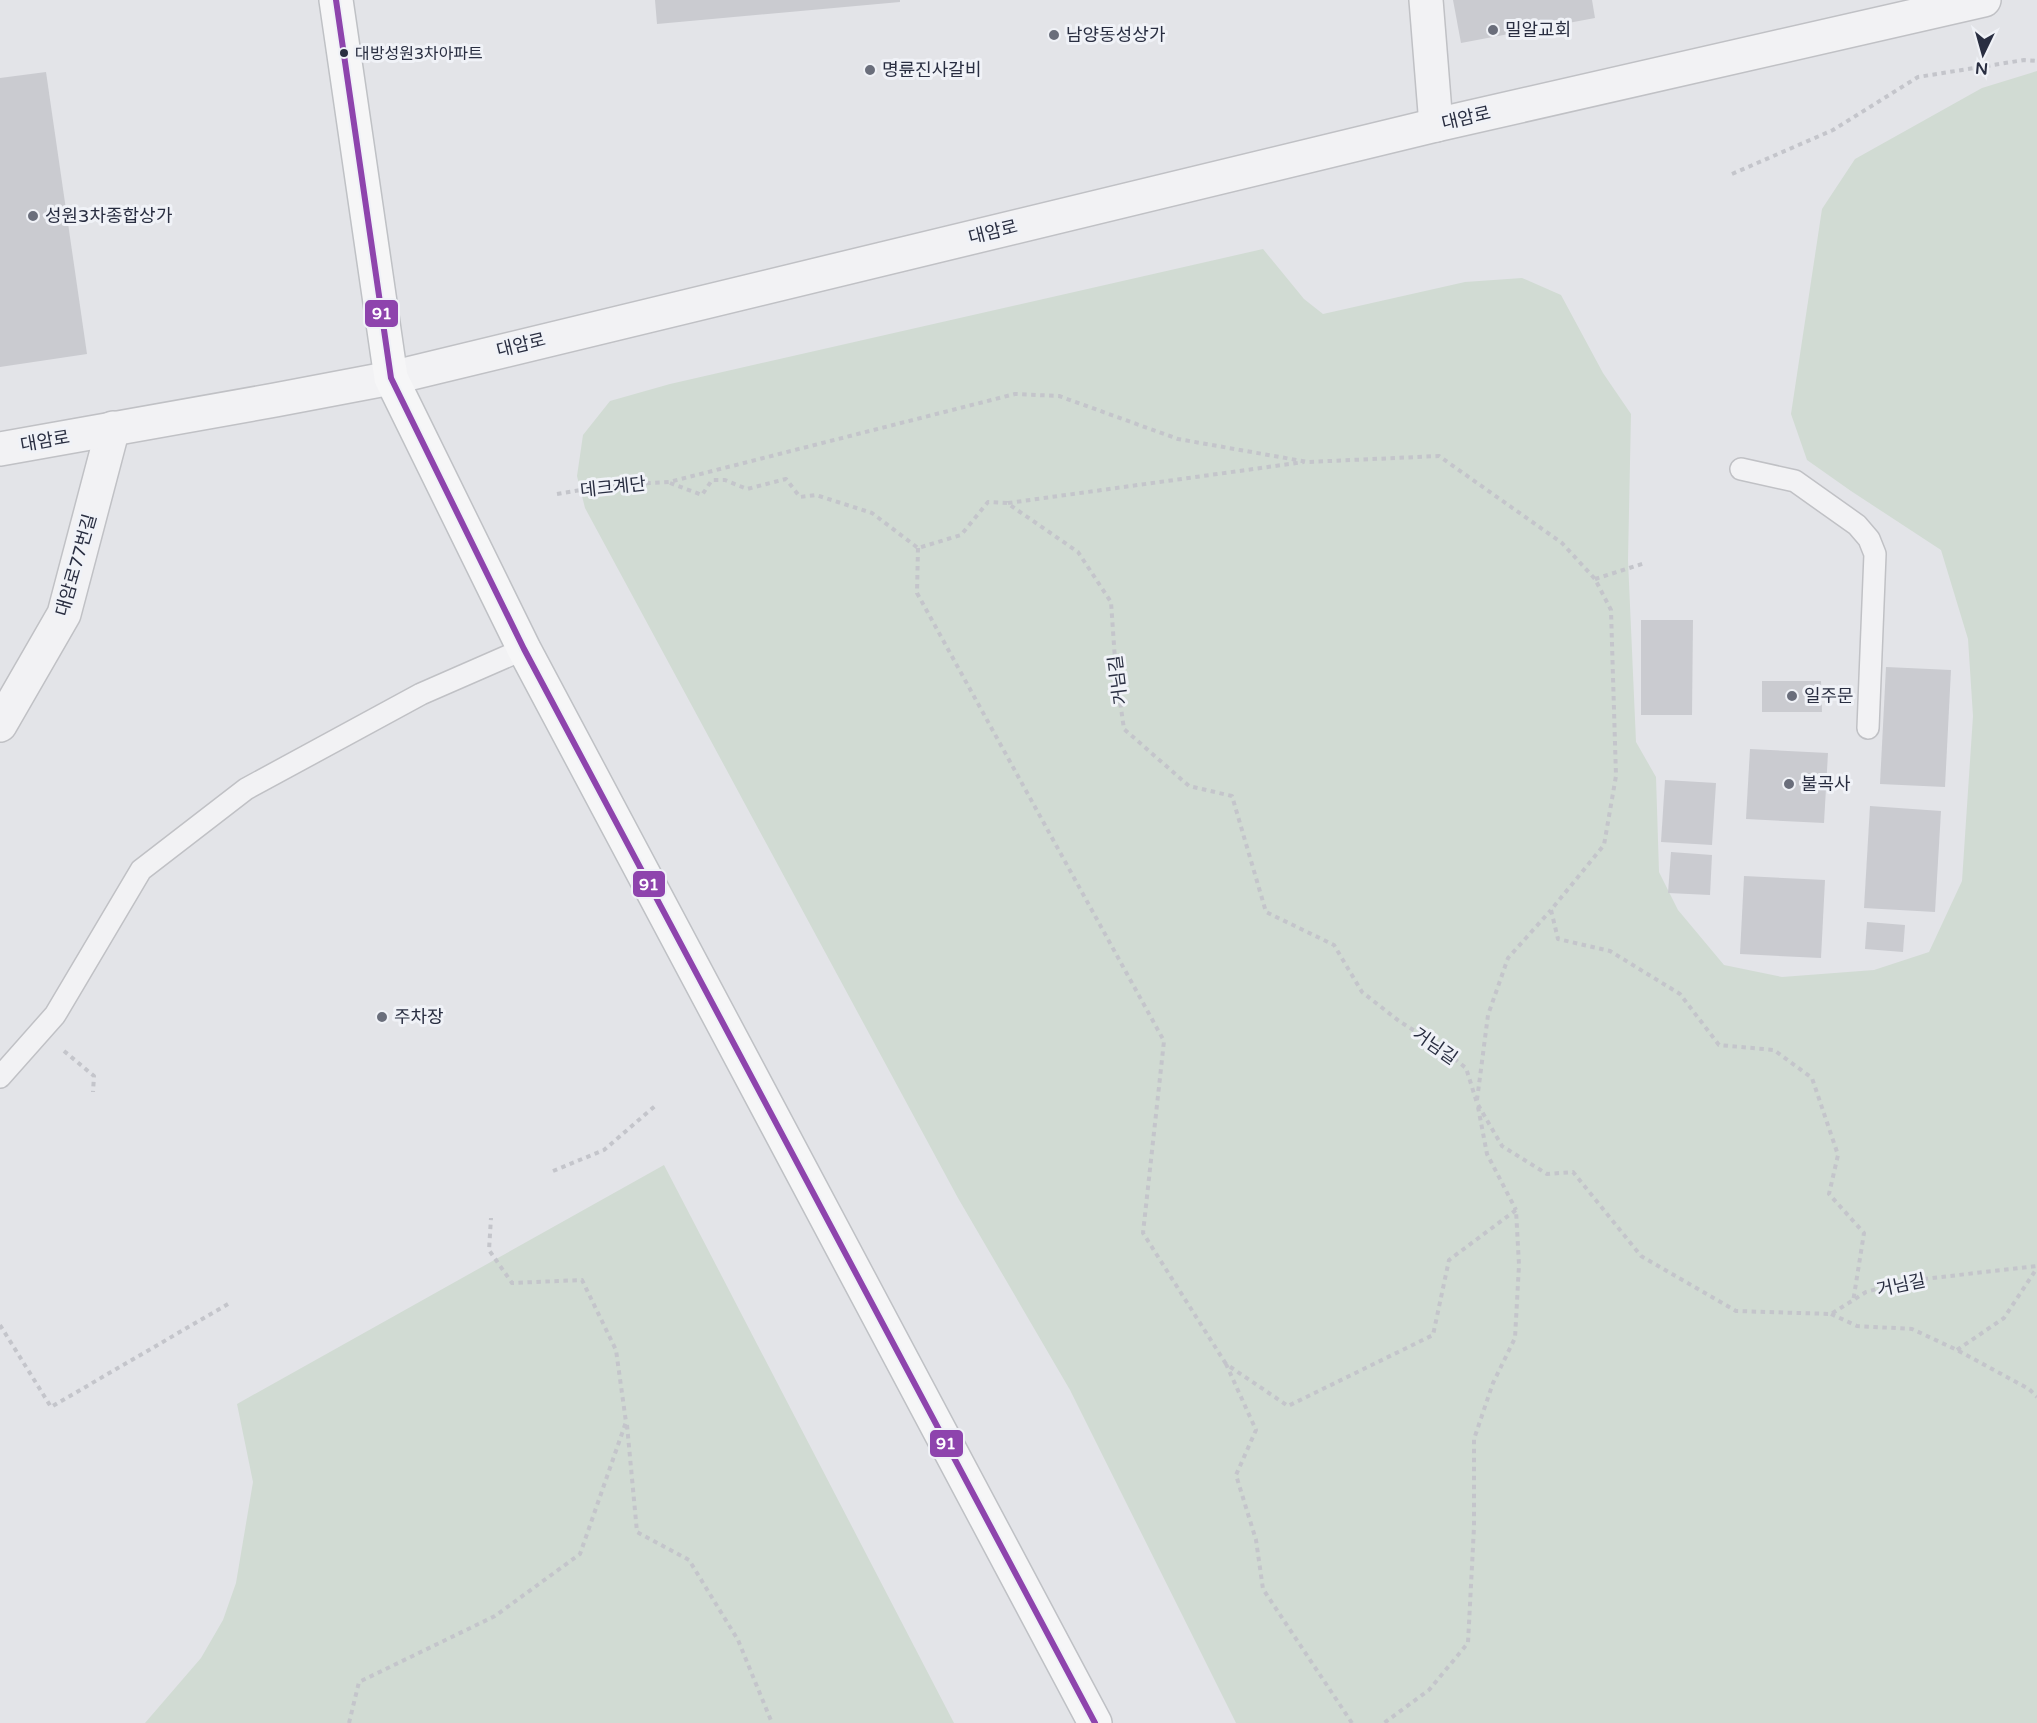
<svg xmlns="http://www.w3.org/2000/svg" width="2037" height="1723" viewBox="0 0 2037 1723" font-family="'Varela Round','Noto Sans KR',sans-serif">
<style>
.green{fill:#d1dbd3}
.building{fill:#cacbd0}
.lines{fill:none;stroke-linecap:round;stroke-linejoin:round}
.service-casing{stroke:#c0c1c5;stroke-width:24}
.minor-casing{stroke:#c0c1c5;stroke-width:36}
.tertiary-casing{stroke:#c0c1c5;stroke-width:36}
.primary-casing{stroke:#bfc1c5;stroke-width:36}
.path{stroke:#c4c5cb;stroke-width:4;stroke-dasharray:4.5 4.5;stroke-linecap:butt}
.service{stroke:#f2f2f4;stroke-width:21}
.minor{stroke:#f2f2f4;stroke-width:33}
.tertiary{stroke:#f2f2f4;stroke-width:33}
.primary{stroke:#f6f6f7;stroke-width:33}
.bus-1-casing{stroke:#f0f2f7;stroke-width:10}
.bus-1{stroke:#8e44ad;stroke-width:6}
.poi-dot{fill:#6a6e7b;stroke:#f0f2f7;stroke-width:2}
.bus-dot{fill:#292e41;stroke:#f0f2f7;stroke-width:2}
.labels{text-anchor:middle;stroke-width:6;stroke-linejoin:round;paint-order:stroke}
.bus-label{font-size:16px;fill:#292e41;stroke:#f0f2f7;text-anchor:start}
.poi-label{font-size:18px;fill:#292e41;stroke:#f0f2f7;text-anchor:start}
.street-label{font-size:18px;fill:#292e41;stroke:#f0f2f7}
.line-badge{stroke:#f0f2f7;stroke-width:2}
.badge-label{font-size:16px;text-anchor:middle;font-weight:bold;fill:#fff}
</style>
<rect width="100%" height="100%" fill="#e3e4e8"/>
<g class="green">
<polygon points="2037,71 2037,1723 1236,1723 1070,1390 958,1198 585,508 577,476 583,435 610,401 670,384 1263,249 1304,299 1323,314 1465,282 1522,278 1561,295 1603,373 1631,414 1628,560 1636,742 1656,777 1659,872 1678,910 1724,965 1782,977 1874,970 1929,952 1962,881 1973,716 1968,639 1941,550 1851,491 1807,460 1791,414 1822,209 1855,159 1982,88"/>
<polygon points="664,1165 954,1723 145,1723 201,1658 223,1620 236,1583 253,1482 237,1404"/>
</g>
<g class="building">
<polygon points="655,0 900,0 900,2 657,24"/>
<polygon points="1453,0 1592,0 1595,18 1461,43"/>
<polygon points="46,72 87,354 0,367 0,78"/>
<polygon points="1641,620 1693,620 1692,715 1641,715"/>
<polygon points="1886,667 1951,670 1945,787 1880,784"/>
<polygon points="1762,681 1821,681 1822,712 1762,712"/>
<polygon points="1750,749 1828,753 1824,823 1746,819"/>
<polygon points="1665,780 1716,783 1712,845 1661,842"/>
<polygon points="1870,806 1941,811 1935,912 1864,908"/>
<polygon points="1671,852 1712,855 1710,895 1668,893"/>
<polygon points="1744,876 1825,880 1821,958 1740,954"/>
<polygon points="1867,922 1905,925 1903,952 1865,949"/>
</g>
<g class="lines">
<g class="service-casing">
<g id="service">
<polyline points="1741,469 1795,481 1857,525 1869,539 1875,554 1868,728"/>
<polyline points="0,1077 55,1015 141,870 246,789 421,694 524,649"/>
</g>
</g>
<g class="minor-casing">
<g id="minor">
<polyline points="1426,0 1436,125"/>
<polyline points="0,725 64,614 113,428"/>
</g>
</g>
<g class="tertiary-casing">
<polyline id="tertiary" points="0,449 275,400 391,378 1436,125 1984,0"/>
</g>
<g class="primary-casing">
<polyline id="primary" points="336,0 391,378 524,649 1095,1723"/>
</g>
<g class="path">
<polyline points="1732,174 1833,130 1918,77 2024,60 2037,61"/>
<polyline points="670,483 702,495 712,480 725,480 747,489 786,479 800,497 816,495 872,513 918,548 961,535 988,502 1007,503 1078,552 1111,602 1116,674 1124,729 1189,786 1232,796 1266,912 1334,945 1362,992 1399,1021 1434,1043 1466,1068 1477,1103 1502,1146 1547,1174 1573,1172 1641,1256 1736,1311 1831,1314 1866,1292 1906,1281 2037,1266"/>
<polyline points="557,494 611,485 669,482 1015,394 1059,396 1178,439 1308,462 1439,456 1562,543 1595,579 1611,610 1616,776 1604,845 1551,910 1558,939 1610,951 1680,994 1719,1045 1774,1050 1812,1078 1838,1155 1829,1194 1864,1233 1853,1302"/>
<polyline points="1008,503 1304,462"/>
<polyline points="918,548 917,593 1164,1041 1143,1233 1226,1364"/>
<polyline points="1595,579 1645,563"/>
<polyline points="64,1051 94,1076 93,1092"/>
<polyline points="1477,1100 1488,1015 1508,958 1551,910"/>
<polyline points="1478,1107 1487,1154 1516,1210"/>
<polyline points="553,1171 604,1150 655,1106"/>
<polyline points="1831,1314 1857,1326 1912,1329 1957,1350 2029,1389 2037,1397"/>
<polyline points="0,1325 51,1407 228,1304"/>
<polyline points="1957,1350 2004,1318 2037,1268"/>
<polyline points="627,1425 637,1532 689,1560 738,1640 772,1723"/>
<polyline points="349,1723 359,1682 495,1616 580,1554 626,1422 616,1350 582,1280 512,1283 489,1250 491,1218"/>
<polyline points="1352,1723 1263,1589 1256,1540 1236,1475 1256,1430 1226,1364 1288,1406 1433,1335 1449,1260 1516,1210 1519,1265 1515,1338 1493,1383 1474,1439 1474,1527 1468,1643 1429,1690 1384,1723"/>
</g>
<use href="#service" class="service"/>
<use href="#minor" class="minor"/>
<use href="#tertiary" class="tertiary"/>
<use href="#primary" class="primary"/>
<g class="bus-1-casing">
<polyline id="bus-1" points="336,0 391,378 524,649 1095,1723"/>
</g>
<use href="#bus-1" class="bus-1"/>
</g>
<g class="poi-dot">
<circle cx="1493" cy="30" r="6"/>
<circle cx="1054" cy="35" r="6"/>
<circle cx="870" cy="70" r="6"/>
<circle cx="33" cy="216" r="6"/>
<circle cx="1792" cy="696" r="6"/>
<circle cx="1789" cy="784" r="6"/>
<circle cx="382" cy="1017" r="6"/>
</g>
<circle class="bus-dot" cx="344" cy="53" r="5"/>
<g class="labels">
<g class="bus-label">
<text x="355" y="59">대방성원3차아파트</text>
</g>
<g class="poi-label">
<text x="1505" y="36">밀알교회</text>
<text x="1066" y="41">남양동성상가</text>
<text x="882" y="76">명륜진사갈비</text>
<text x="45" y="222">성원3차종합상가</text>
<text x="1804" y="702">일주문</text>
<text x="1801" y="790">불곡사</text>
<text x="394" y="1023">주차장</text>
</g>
<g class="street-label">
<text transform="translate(1466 118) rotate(-13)" y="6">대암로</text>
<text transform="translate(993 232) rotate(-14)" y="6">대암로</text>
<text transform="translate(521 345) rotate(-14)" y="6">대암로</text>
<text transform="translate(45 441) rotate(-10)" y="6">대암로</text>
<text transform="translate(613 487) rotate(-6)" y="6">데크계단</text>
<text transform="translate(76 565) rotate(-74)" y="6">대암로77번길</text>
<text transform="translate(1118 680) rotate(-97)" y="6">거님길</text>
<text transform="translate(1435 1046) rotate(35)" y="6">거님길</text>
<text transform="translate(1901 1285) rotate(-12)" y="6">거님길</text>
</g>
</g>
<g class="line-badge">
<rect x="364" y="299" width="35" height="29" rx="6" fill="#8e44ad"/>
<rect x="632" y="870" width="34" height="28" rx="6" fill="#8e44ad"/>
<rect x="929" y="1429" width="35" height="29" rx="6" fill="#8e44ad"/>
</g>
<g class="badge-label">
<text x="382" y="319">91</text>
<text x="649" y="890">91</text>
<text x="946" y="1449">91</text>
</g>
<g transform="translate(1983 54) rotate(185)" stroke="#f0f2f7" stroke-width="4.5" paint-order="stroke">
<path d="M0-4.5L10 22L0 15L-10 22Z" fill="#292e41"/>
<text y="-9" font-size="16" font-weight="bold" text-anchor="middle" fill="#292e41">N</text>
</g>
</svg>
